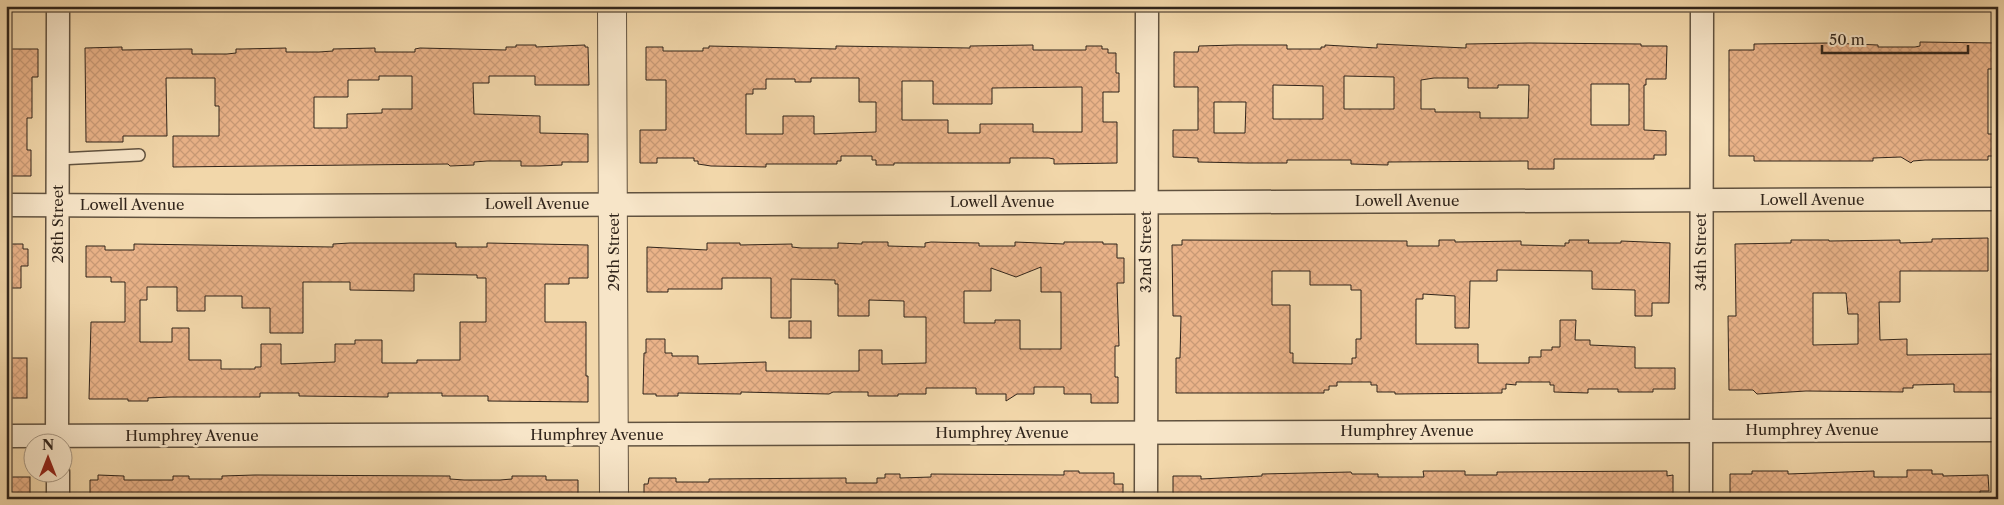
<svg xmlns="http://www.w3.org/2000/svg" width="2004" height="505" viewBox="0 0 2004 505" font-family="'Libre Caslon Text',serif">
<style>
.building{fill:url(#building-cross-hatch);stroke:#31251b;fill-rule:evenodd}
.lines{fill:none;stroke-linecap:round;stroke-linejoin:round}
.service-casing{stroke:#61523f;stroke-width:14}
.minor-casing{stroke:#61523f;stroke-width:25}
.tertiary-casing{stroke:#61523f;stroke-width:30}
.service{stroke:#f7e5c8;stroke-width:11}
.minor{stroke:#f7e5c8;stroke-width:22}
.tertiary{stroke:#f7e5c8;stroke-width:28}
.labels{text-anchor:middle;stroke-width:5;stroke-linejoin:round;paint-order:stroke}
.street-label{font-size:15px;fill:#31251b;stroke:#f7e5c8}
</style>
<defs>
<pattern id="building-cross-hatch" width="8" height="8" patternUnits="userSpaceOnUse" patternTransform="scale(1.25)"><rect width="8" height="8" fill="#eab389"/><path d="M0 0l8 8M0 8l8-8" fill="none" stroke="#c99a76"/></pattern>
</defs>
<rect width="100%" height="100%" fill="#f2d7aa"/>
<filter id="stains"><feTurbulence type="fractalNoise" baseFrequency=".004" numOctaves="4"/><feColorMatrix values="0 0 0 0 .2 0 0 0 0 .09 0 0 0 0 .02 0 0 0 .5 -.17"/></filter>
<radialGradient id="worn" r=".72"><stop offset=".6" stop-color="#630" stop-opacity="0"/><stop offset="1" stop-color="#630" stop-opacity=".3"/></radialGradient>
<g class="building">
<polygon points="1920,42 1998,43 1998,69 1988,69 1988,134 1998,134 1998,156 1988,156 1988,160 1925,160 1913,161 1911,163 1901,157 1873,158 1873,161 1754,161 1754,156 1729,156 1729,50 1754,50 1754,44 1829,43 1878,45 1878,47 1915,47 1920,46"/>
<path d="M1529,43L1641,44V46H1667L1666,79H1646V85H1644V130L1666,131V155H1654V159H1554V169H1528V161L1388,162V165L1351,164V160H1287V163H1248L1198,162V158L1173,157V130H1198V87H1174V52H1198L1199,46L1236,45H1287V49H1321V47H1325V45L1377,48V44L1466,48V44ZM1344,76L1394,77V109H1344ZM1434,78H1468V88H1498V85H1529L1528,118H1480V112H1435V109H1421V80ZM1591,84H1629V125H1591ZM1273,85L1323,86V119H1273ZM1214,102H1246L1245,133H1214Z"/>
<path d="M516,45H536V47L585,45V47H588L589,85H535V76H489V83H473L474,114L540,116V133L588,134V162H562V165L540,166H521V161H487L474,162V165L450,166L448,164L173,167V136H219V106H215V78H166L167,136H123V142H86L85,48L122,47V50L186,49H192V54H227L236,53V49H242L286,48V52H319L333,51V49L375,48V52H415V49L420,48L506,50V47H516ZM379,76H412V109H382V113L347,114V128H314V97H348V80H379Z"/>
<path d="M1033,45V50H1086V46H1102V49H1108V53H1116V73H1119V92H1103V122H1117V163L1054,164V159L1049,158H1010V163H894V165H876V160H872V156H841V161H837V164H766V167L711,166L698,164V161H694V158H657V163H640V130H666V80H646V47H663V51H703V48H709V46L836,49V46L970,48V46ZM811,78H859V102H876V132L814,134V116H783V134H746V94H753V89H766V79H795V82H811ZM902,81H933V104H992V88L1082,87V132H1033V124H980V133H948V120H902Z"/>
<polygon points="6,49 38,49 38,77 32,77 32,118 27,118 27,150 31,150 31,176 6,176"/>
<path d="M1988,238V271H1900V302H1879L1880,340L1907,339V355L1998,354V392H1954V384L1913,385V388H1903V392L1806,391L1757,394L1753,390H1729L1728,316H1736L1735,244L1786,243H1791V240H1829V241L1900,240V243L1932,242V239ZM1813,293H1846L1848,314H1858V344L1813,345Z"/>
<path d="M1182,240L1407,241V246H1439V240H1455V242L1521,241V245L1565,246V243H1569V240H1589L1588,243H1621V241L1670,243L1669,303H1652V316H1635V290L1592,289V271L1497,270V281H1470L1469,328H1455V296L1423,294V299H1416V344H1478V363H1529V357H1541V350H1552V347H1560V320H1576L1575,340H1590V345L1635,347V368H1675V389H1653V392H1618V389H1588V393L1554,392V385H1550V382H1516V385L1506,384V389H1502V393L1395,394V392H1377V385H1371V382H1337V386H1329V390H1324V393H1176V358H1180L1181,316H1173L1172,245H1182ZM1272,271H1310V285H1351V290H1361V339H1356V358H1352V364L1293,363V353H1290V305H1272Z"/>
<path d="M862,242H888V246L925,247V243L931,242L979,243V246H1015V242L1064,244V242H1103V244H1117V258H1124V283H1117L1119,346H1115V377H1118V403H1091V394H1064V387H1034V394H1017L1006,401V394H976V388H926V394H898V396H868V392H833L829,394L741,392V394L678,393V396H656V394H643L644,353H646V339H665V353H672V356H698V364L766,362V371H859V350H882V364L926,363V317H904V301L869,300V316H838V284H835V280L791,279V318H771V278H722V289H668V292H647V247L707,250V243H740V245L792,244V247L801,248H838V243L862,244ZM1041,267V292H1061V349H1020V320H995V323H964V291H991V268L1016,277Z"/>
<path d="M350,243H456V247H487V243L588,245V278H569V284H545V322H586V376H588V402L488,401V396H442V393H388V397L299,396V393H260V397H170L148,398V401H128V399H89L91,322H125V282H111V277H86V246H105V250H134V244L333,247V244ZM414,274L477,275V278H486V322H460V360H417V363H382V340H355V344H335V362L281,364V344H261V367H255V369H221V360H189V328H172V342H140V300H147V287H177V311H205V296H242V308H270V333H303V282H350V290L414,291Z"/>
<polygon points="6,244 23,244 23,249 28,249 28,266 21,266 21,288 6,288"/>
<rect x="789" y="321" width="22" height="17"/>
<rect x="6" y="358" width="21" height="40"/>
<polygon points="1907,470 1932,470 1932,474 1943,474 1943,476 1988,475 1989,491 1980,491 1980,499 1817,499 1817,495 1730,495 1730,474 1752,474 1752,471 1788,471 1788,474 1874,471 1874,477 1907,477"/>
<polygon points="1064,471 1079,471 1079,473 1114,473 1114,484 1123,484 1123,499 644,499 644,484 648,484 649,478 676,478 676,482 709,482 709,479 846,478 846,483 877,483 877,478 885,478 885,474 900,474 900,478 931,477 931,474 1064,475"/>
<polygon points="1423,471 1465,471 1465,475 1497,475 1497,472 1667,471 1667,476 1673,475 1673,499 1173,499 1173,476 1201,476 1201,479 1262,476 1262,474 1351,472 1352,474 1378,474 1378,477 1424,477"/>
<polygon points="98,475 124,476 124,480 173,480 173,476 189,476 189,479 222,479 222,476 255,475 450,476 450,479 464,480 500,480 512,479 512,476 546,476 546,480 578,480 578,499 90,499 90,480 98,480"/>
<rect x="6" y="477" width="24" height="22"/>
</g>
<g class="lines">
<g class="service-casing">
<polyline id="service" points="58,159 139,155"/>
</g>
<g class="minor-casing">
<g id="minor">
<polyline points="6,205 230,206 1998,199"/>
<polyline points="6,436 1998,430"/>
<polyline points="57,442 58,6"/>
<polyline points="58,472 58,499"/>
<polyline points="1146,499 1147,6"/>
<polyline points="1701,499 1702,6"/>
</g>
</g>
<g class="tertiary-casing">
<polyline id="tertiary" points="612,6 614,499"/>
</g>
<use href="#service" class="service"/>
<use href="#minor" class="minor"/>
<use href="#tertiary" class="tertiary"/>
</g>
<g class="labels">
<g class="street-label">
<text x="1812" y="205">Lowell Avenue</text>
<text x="1407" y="206">Lowell Avenue</text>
<text x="1002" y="207">Lowell Avenue</text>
<text x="537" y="209">Lowell Avenue</text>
<text x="132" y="210">Lowell Avenue</text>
<text transform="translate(58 224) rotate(-90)" y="5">28th Street</text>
<text transform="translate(614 252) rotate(-90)" y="5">29th Street</text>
<text transform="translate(1146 252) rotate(-90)" y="5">32nd Street</text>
<text transform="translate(1701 252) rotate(-90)" y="5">34th Street</text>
<text x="1812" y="435">Humphrey Avenue</text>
<text x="1407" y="436">Humphrey Avenue</text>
<text x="1002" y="438">Humphrey Avenue</text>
<text x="597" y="440">Humphrey Avenue</text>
<text x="192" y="441">Humphrey Avenue</text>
</g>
</g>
<rect width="2004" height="505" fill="none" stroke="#f2d7aa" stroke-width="25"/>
<rect x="8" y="8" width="1989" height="490" fill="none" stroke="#31251b" stroke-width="2.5"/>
<rect x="12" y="12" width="1979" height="480" fill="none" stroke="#31251b"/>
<g transform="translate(48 458)"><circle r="24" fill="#f7e5c8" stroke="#a89883"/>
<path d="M0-4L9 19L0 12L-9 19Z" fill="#8f2418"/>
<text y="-8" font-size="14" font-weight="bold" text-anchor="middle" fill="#31251b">N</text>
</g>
<path d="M1822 45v8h146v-8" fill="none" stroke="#31251b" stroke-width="2.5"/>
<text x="1829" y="45" font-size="15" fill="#31251b" stroke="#f7e5c8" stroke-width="4" paint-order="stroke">50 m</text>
<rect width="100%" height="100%" filter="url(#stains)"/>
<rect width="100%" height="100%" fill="url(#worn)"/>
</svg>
